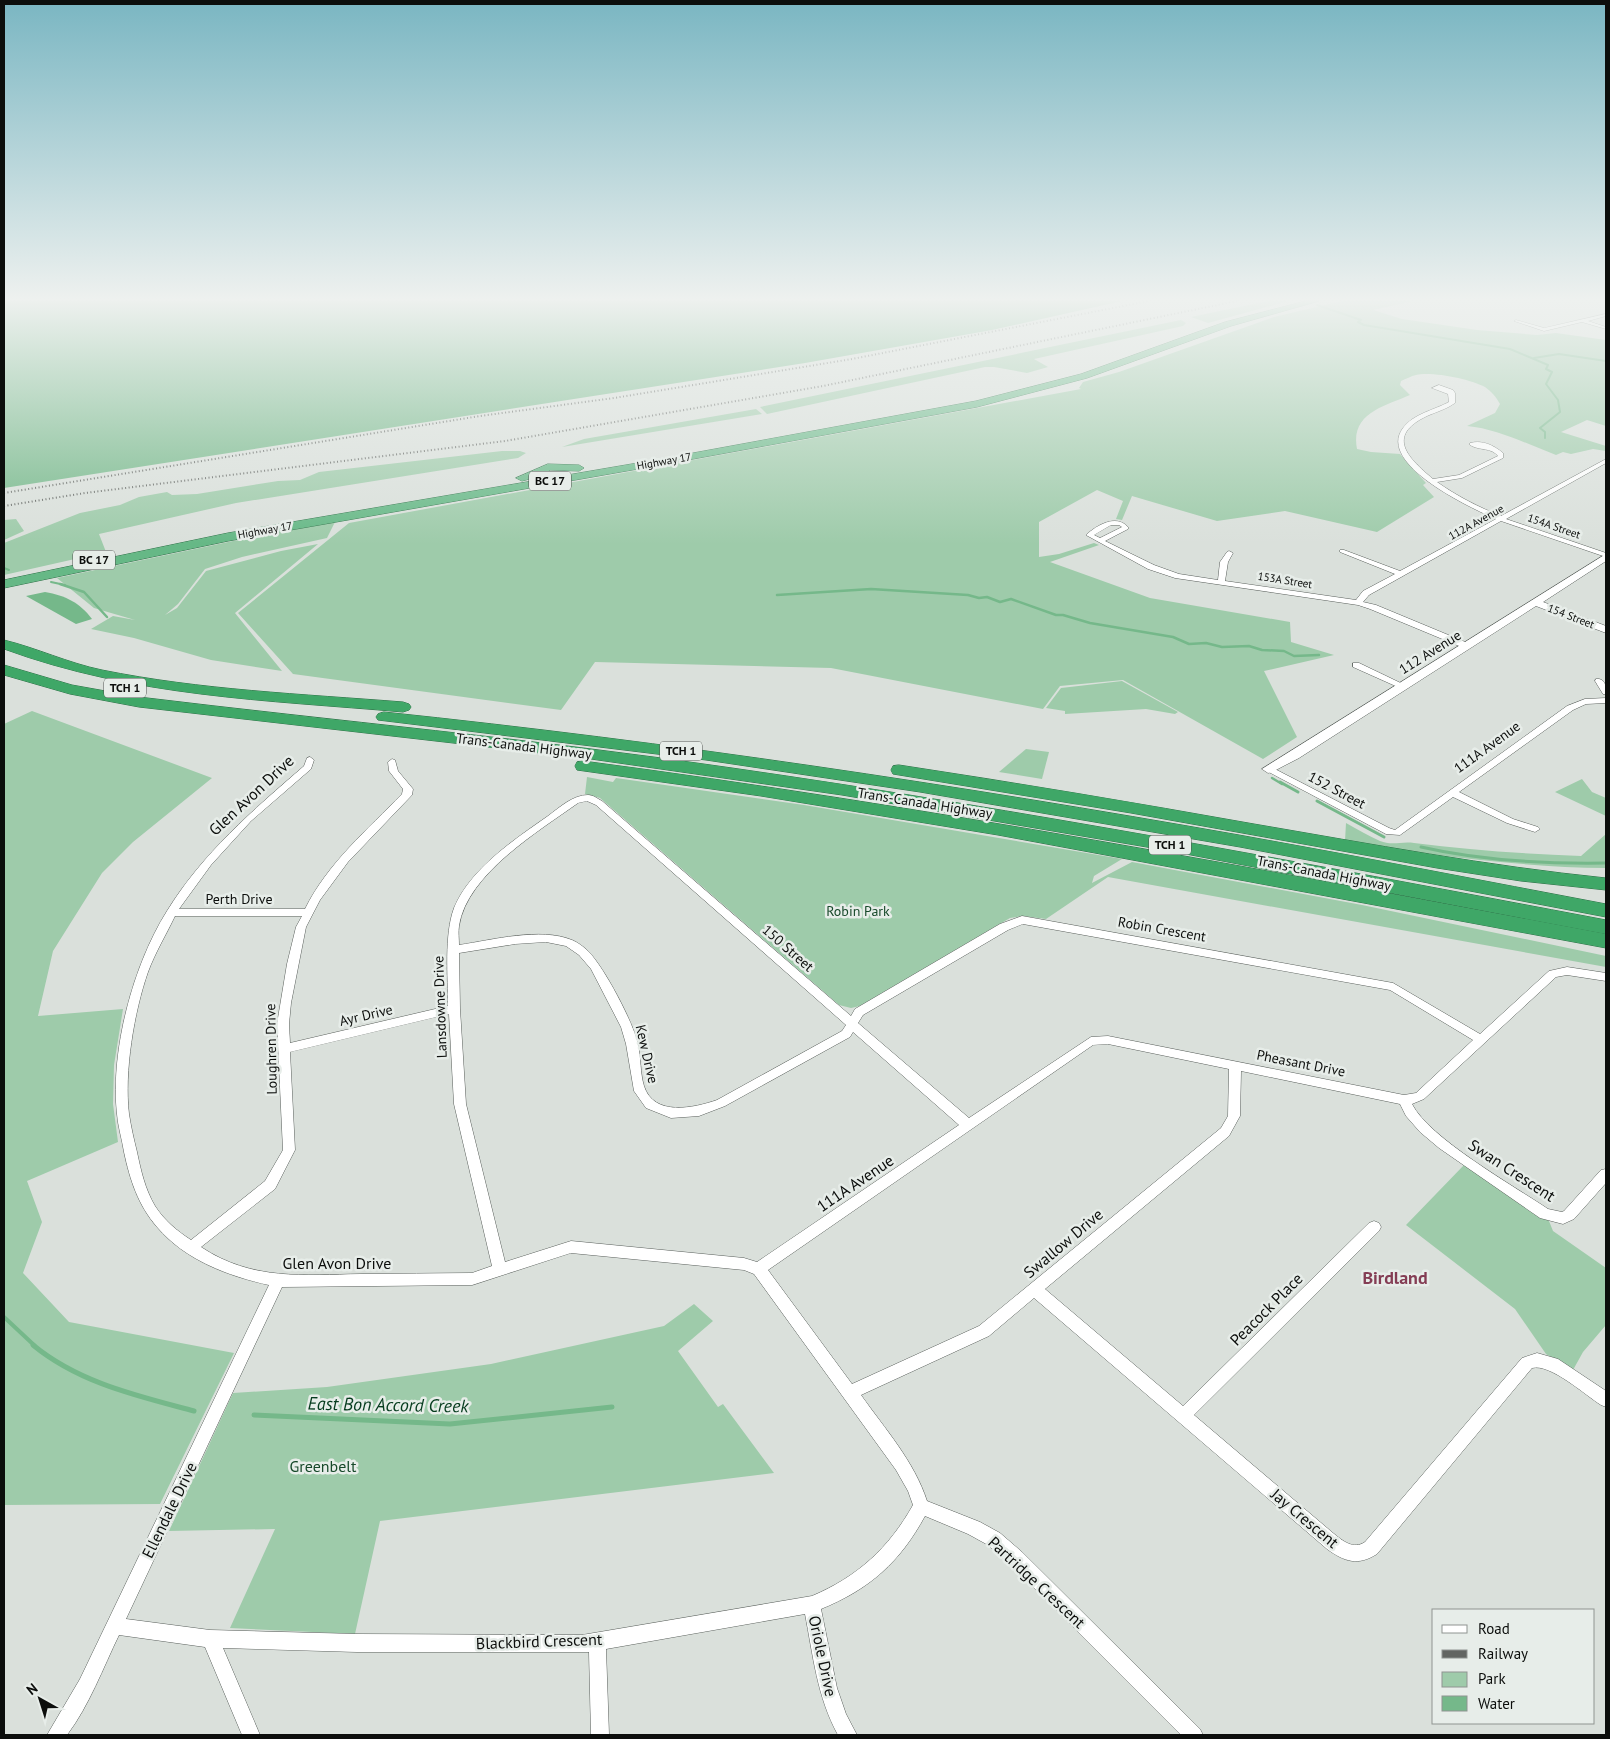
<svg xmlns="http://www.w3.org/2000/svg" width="1610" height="1739" viewBox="0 0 1610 1739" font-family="'PT Sans',sans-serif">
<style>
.green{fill:#9ecbaa}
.water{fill:#75b88a}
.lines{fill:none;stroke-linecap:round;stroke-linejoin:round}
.stream-far4{stroke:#75b88a;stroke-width:2}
.stream-far3{stroke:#75b88a;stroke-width:2.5}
.stream-far2{stroke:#75b88a;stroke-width:3}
.stream-far1{stroke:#75b88a;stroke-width:4}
.stream{stroke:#75b88a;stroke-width:5}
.minor-casing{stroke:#595f5b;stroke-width:1}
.tertiary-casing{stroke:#595f5b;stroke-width:1}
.trunk-casing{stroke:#2d7147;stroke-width:1}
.motorway-casing{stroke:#2d7147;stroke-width:1}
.minor{fill:#fff;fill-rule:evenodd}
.tertiary{fill:#fff;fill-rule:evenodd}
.trunk{fill:#66b886;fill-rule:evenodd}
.motorway{fill:#3fa767;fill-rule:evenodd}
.rail{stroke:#626562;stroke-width:2;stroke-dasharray:1 2.5;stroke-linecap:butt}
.labels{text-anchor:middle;stroke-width:5;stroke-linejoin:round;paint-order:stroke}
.far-street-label{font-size:11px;fill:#0c0e0c;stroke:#e7ede9}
.shield{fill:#e7ede9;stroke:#4e514e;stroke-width:1}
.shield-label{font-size:12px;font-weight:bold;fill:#0c0e0c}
.street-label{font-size:14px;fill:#0c0e0c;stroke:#e7ede9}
.park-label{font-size:14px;fill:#17492a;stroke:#e7ede9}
.near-street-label{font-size:16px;fill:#0c0e0c;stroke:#e7ede9}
.near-park-label{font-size:16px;fill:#17492a;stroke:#e7ede9}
.near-neighbourhood-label{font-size:18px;font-weight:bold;fill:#843d54;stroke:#e7ede9}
.near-water-label{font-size:18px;font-style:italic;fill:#063c1e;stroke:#e7ede9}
</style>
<rect width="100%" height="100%" fill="#dae0db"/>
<g class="green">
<polygon points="1268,301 1289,301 1208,323 1191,317"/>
<path d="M1342,301H1413L1373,310L1402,319L1477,330L1537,335L1556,333L1606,340V426L1587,420L1561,432L1606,446V451L1593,449L1571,454L1563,452L1556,455C1527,444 1498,429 1467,426L1495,413L1500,404C1496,397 1492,392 1485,387C1471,379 1431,371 1416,375C1411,376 1406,379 1401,381L1400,385L1410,395C1385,406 1350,413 1357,449L1371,452L1400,454L1426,483L1423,485L1434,497L1377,532L1285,511L1217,521L1132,496L1122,520L1116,519L1123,501L1097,490L1039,522V557L1059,554L1094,543L1099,545L1050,562L1150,598L1290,622L1291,642L1334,655L1264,671L1297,737L1263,759L1123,680L1060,686L1043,709L831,668L595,662L561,710L293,674L238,613L349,523L1081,389L1079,388L1083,382L1119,372L1274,317Z"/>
<polygon points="1181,320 1186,323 1183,326 1034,359 1048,367 1027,373 994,367 985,367 767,414 760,407"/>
<polygon points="756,409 762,414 562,447 584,439"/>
<polygon points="502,451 520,451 526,453 518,458 236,503 99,534 106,552 4,575 4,543 80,513 120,505 139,497 167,492 172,495 197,494 278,481 300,480 319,472"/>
<polygon points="16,519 24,531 4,540 4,520"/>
<polygon points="335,522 327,538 242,557 205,569 178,604 165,615 177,608 206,571 281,551 318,544 235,613 282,671 211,660 134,638 91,629 113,616 135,620 94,608 57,578 233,541"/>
<polygon points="1122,681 1178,712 1175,714 1146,709 1065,714 1065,711 1046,708 1061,688"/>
<polygon points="32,711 212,778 133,842 102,873 53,951 38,1016 123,1009 114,1065 113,1104 118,1142 27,1181 42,1222 23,1273 69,1322 234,1353 160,1504 4,1505 4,724"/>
<polygon points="1026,749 1049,752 1042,779 999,772"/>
<polygon points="587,777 613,782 616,778 804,805 1122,859 1094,876 1092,883 1132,862 1362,905 1606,956 1606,967 1108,877 1046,919 1023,916 1010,918 860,1006 851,1008 839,1005 600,798 585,794"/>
<polygon points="1582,779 1592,792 1606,798 1606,816 1555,792"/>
<path d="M1346,823C1357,829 1369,836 1380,841C1392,846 1402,841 1414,843C1469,850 1526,854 1581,856L1606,834V868C1518,867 1431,855 1345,841Z"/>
<polygon points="1464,1165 1549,1221 1553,1231 1606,1268 1606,1325 1583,1352 1573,1370 1546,1354 1515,1309 1406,1225"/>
<polygon points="694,1304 713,1321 678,1351 718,1407 723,1404 774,1473 380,1521 355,1634 230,1628 275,1529 169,1531 233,1393 327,1387 491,1364 664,1326"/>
</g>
<g class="water">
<polygon points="4,301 1122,301 992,330 805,363 4,488"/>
<path d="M45,592C66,596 79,602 92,619L76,624L26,596Z"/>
</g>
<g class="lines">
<g class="stream-far4">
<polyline points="1317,305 1361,320 1358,322 1364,325 1510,349 1548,365 1546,369 1552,372 1546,384 1558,400 1560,412 1540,428 1545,432 1545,438"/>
<polyline points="1534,358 1559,354 1606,361"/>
<polyline points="4,568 9,570"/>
<polyline points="51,582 65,585"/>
</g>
<g class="stream-far3">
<polyline points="60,584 84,592 107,617"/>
<polyline points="777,595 871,589 968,595 979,598 987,597 1000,602 1011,599 1056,615 1063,615 1090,623 1173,637 1189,644 1206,643 1222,647 1249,646 1262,650 1284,651 1294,656 1319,655"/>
<polyline points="1272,778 1282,784"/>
</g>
<g class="stream-far2">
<polyline points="1280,782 1298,792"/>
<polyline points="1317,801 1384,837"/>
<path d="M1421,847C1482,861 1544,864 1606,863"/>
</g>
<polyline class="stream-far1" points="4,1317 35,1346"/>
<g class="stream">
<path d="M33,1345C79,1383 138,1396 194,1411"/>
<polyline points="254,1415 450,1424 612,1407"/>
</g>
<g class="minor-casing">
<g id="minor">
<polygon points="1606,314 1606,316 1588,321 1606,327 1606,329 1582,322 1544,331 1514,321 1516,320 1544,328"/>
<path d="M1439,385L1453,390L1455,393V403C1447,409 1436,412 1427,416C1385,436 1408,458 1433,479L1459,475L1498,456C1491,447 1480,451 1470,445V443C1483,440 1493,445 1503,453V458L1462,478L1437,482C1457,496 1478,507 1501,516L1606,459V463L1506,519L1606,553V557L1501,521L1369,595L1363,602L1376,605L1470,644V648H1464L1370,609L1358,605L1175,578L1148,569L1086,535C1097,525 1116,514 1128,527V529L1105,541L1154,565L1179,574L1218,580L1220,562L1227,552L1229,551L1233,553L1228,562L1225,581L1356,600L1363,591L1395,574L1340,552V550H1344L1400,571L1496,519C1471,508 1376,464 1403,428C1413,414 1434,410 1449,402L1448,394L1432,388ZM1111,525H1119L1122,527L1100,538L1094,535Z"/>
<polygon points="1353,663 1359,663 1407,686 1406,688 1400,688 1353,667"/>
<path d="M1596,679H1599C1606,680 1606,688 1606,694H1603L1595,681Z"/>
<polygon points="1585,699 1606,698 1606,703 1586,704 1573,710 1459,792 1513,819 1538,827 1540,829 1535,832 1507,823 1453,797 1400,835 1386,834 1263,769 1268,766 1271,767 1389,828 1395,830 1567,706"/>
<path d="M310,757L314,760L311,769L251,821L211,865L179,909H305C327,864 368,829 402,794L403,789L389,771L388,762L392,759L395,760L398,771L413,789L412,795L348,862L320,900L306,927L291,1003L289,1024L290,1043L448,1006C448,977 444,935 454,908C470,869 515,839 548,816C560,807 573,795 588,795C593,795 598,799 602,801L851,1016L855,1009L1000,924L1022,916L1393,983L1480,1034L1549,971L1567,967L1606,973V981L1567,975L1556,977L1424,1099L1412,1104C1429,1138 1514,1186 1548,1209L1562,1212L1564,1211L1601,1170L1606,1169V1183L1574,1219L1563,1224L1540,1218L1439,1148L1420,1132L1406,1116L1400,1104L1241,1071L1240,1116L1229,1136L1045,1289L1183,1406L1369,1223L1374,1221L1379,1223L1381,1227L1379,1231L1194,1415L1333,1533C1343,1541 1353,1550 1365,1542L1522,1358L1537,1353L1558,1359L1606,1391V1407L1601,1405C1585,1395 1550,1363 1532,1368L1377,1554C1358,1566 1345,1562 1327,1549L1034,1298L989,1336L861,1395C885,1429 914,1461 927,1501L980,1522L1000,1533L1022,1552L1200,1729L1203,1735H1181L1010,1564L988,1545L968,1534L925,1516C900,1562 870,1589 821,1609L837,1688L846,1714L857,1735H838C817,1697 813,1655 805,1614L606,1649L609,1735H591L589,1652H357L223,1648L260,1735H242L205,1647L119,1635C103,1668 89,1706 67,1735H47L80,1679L269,1285C228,1276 185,1260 157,1227C138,1205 130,1180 124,1152C122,1139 118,1127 117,1114C110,1051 133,965 167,911C202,854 253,810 304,766L307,758ZM587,801L596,805L846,1025L842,1031L717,1100C694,1108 654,1117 644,1086C640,1073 641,1058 638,1044C633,1022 604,967 588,951C584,947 577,942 572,940C540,927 493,940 459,945C459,939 458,932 459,926C467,874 539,831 578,803ZM175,916H302L296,927L287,964L277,1024L283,1150L265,1181L191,1240C177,1231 164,1220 155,1206C145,1189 141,1171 137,1152C134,1140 131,1127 129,1114C124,1072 134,1012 148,972C155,953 166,935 175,916ZM1023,924L1390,990L1473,1040L1416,1093L1404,1095L1108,1036L1091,1037L969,1118L858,1023L863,1015L1008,930ZM546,942L566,946L579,955L591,969L621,1027L626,1044L634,1091L646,1108L671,1118L699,1116L725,1106L850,1037L853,1032L959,1125L757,1262L744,1258L571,1241L505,1262L466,1104L460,1009L459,953L515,944ZM449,1014L454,1104L492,1266L472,1273C435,1273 398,1274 361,1274C304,1275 252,1281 201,1247L275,1189L295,1150L290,1052ZM1108,1044L1229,1069L1228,1116L1221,1128L979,1326L852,1384L768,1270L1093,1045ZM571,1253L744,1270L754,1274L896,1470L908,1491L913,1505C889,1548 857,1577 812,1596L582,1635L357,1634L210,1630L126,1619L282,1287L472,1285Z"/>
</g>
</g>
<g class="tertiary-casing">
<polygon id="tertiary" points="1606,554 1606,561 1543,602 1606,626 1606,633 1536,606 1299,758 1272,772 1268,773 1262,769"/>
</g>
<g class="trunk-casing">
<g id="trunk">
<polygon points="1306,301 1319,301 1231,326 1087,378 977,407 655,466 228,541 4,588 4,580 228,533 655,460 976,401 1081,374 1225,322"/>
<polygon points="548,464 579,465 584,468 579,471 550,470 541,476 522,481 516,478"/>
</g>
</g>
<g class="motorway-casing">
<g id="motorway">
<path d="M4,640C37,648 68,663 102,670C201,690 302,694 403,702L409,704L411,707L409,710L403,712C265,700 135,697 4,649Z"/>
<path d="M4,665L72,685L139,697C336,721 535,739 732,768C1024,810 1315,865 1606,920V934L1170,851L842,795L584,758L139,707L70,694L4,675Z"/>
<path d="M384,712C671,742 956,785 1239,835C1362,857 1484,881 1606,904V917L1240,847L920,792L706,760L378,720L376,717L378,714Z"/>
<path d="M583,761C926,806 1266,870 1606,934V948L998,835L761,796L577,770L575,766L577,762Z"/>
<path d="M899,765C1018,783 1136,803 1254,824C1371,844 1488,866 1606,878V890L1521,881L1437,868L1131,813L893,774L891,770L893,766Z"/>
</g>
</g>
<use href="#minor" class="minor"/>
<use href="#tertiary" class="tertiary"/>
<use href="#trunk" class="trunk"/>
<use href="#motorway" class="motorway"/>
<g class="rail">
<polyline points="4,493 480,416 614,398 852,359 1149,301"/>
<polyline points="4,506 85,493 505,441 823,386 1237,301"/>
</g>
</g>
<linearGradient id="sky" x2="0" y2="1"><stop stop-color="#7ab6c2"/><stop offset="0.55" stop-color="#eef1ef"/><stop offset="1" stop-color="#eef1ef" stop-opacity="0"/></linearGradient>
<rect width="1610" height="544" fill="url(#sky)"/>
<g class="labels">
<g class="far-street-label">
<text transform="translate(664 461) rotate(-10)" y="4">Highway 17</text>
<text transform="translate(1476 522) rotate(-29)" y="4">112A Avenue</text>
<text transform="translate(1554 526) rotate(19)" y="4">154A Street</text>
<text transform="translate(265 530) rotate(-10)" y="4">Highway 17</text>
<text transform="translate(1285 580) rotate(9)" y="4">153A Street</text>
<text transform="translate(1571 616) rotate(21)" y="4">154 Street</text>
</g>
<g class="shield">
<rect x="529" y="471.5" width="42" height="19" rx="4"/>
<rect x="73" y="550.5" width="42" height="19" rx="4"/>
<rect x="104" y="678.5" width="42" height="19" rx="4"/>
<rect x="660" y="741.5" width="42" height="19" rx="4"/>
<rect x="1149" y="835.5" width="42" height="19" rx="4"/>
</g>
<g class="shield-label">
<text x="550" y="485">BC 17</text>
<text x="94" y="564">BC 17</text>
<text x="125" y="692">TCH 1</text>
<text x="681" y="755">TCH 1</text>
<text x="1170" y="849">TCH 1</text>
</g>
<g class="street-label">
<text transform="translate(1430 652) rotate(-32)" y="5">112 Avenue</text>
<text transform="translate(524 746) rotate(7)" y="5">Trans-Canada Highway</text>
<text transform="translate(1487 747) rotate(-36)" y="5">111A Avenue</text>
<text transform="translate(1337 790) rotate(28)" y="5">152 Street</text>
<text transform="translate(925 803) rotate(9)" y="5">Trans-Canada Highway</text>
<text transform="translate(1324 873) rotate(11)" y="5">Trans-Canada Highway</text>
<text x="239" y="904">Perth Drive</text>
<text transform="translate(1162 929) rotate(10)" y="5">Robin Crescent</text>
<text transform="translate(788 948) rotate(41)" y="5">150 Street</text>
<text transform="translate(440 1007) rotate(-92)" y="5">Lansdowne Drive</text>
<text transform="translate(366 1015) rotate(-13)" y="5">Ayr Drive</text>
<text transform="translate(271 1049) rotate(-91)" y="5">Loughren Drive</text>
<text transform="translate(647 1054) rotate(77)" y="5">Kew Drive</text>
<text transform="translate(1301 1063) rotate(11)" y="5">Pheasant Drive</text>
</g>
<g class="park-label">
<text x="858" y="916">Robin Park</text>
</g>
<g class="near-street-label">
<text transform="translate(251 795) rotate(-43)" y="6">Glen Avon Drive</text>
<text transform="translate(1512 1170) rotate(33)" y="6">Swan Crescent</text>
<text transform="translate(855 1183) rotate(-34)" y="6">111A Avenue</text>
<text transform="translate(1063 1243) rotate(-40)" y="6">Swallow Drive</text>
<text x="337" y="1269">Glen Avon Drive</text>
<text transform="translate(1266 1309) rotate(-45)" y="6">Peacock Place</text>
<text transform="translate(169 1510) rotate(-64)" y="6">Ellendale Drive</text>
<text transform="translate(1305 1518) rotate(40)" y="6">Jay Crescent</text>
<text transform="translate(1037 1582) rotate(43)" y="6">Partridge Crescent</text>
<text transform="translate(539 1641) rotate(-2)" y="6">Blackbird Crescent</text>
<text transform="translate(823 1656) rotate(78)" y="6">Oriole Drive</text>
</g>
<g class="near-park-label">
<text x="323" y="1472">Greenbelt</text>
</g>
<g class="near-neighbourhood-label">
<text x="1395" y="1284">Birdland</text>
</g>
<g class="near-water-label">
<text transform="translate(388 1405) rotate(1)" y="6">East Bon Accord Creek</text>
</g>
</g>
<rect width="1610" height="1739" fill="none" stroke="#0c0e0c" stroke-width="10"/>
<rect x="1432" y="1609" width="162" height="115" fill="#e7ede9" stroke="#8f9491"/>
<rect x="1442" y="1625" width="25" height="8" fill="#ffffff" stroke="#8f9491"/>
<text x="1478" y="1634" font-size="15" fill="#0c0e0c">Road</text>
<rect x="1442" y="1650" width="25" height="8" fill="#626562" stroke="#8f9491"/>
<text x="1478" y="1659" font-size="15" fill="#0c0e0c">Railway</text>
<rect x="1442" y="1672" width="25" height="15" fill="#9ecbaa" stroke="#8f9491"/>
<text x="1478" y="1684" font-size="15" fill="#0c0e0c">Park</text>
<rect x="1442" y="1696" width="25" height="15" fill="#75b88a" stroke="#8f9491"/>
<text x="1478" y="1709" font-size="15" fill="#0c0e0c">Water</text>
<g transform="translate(40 1699) rotate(321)" stroke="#e7ede9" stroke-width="4" paint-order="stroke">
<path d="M0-4L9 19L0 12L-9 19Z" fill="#0c0e0c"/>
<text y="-8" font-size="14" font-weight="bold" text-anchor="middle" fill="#0c0e0c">N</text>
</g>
</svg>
